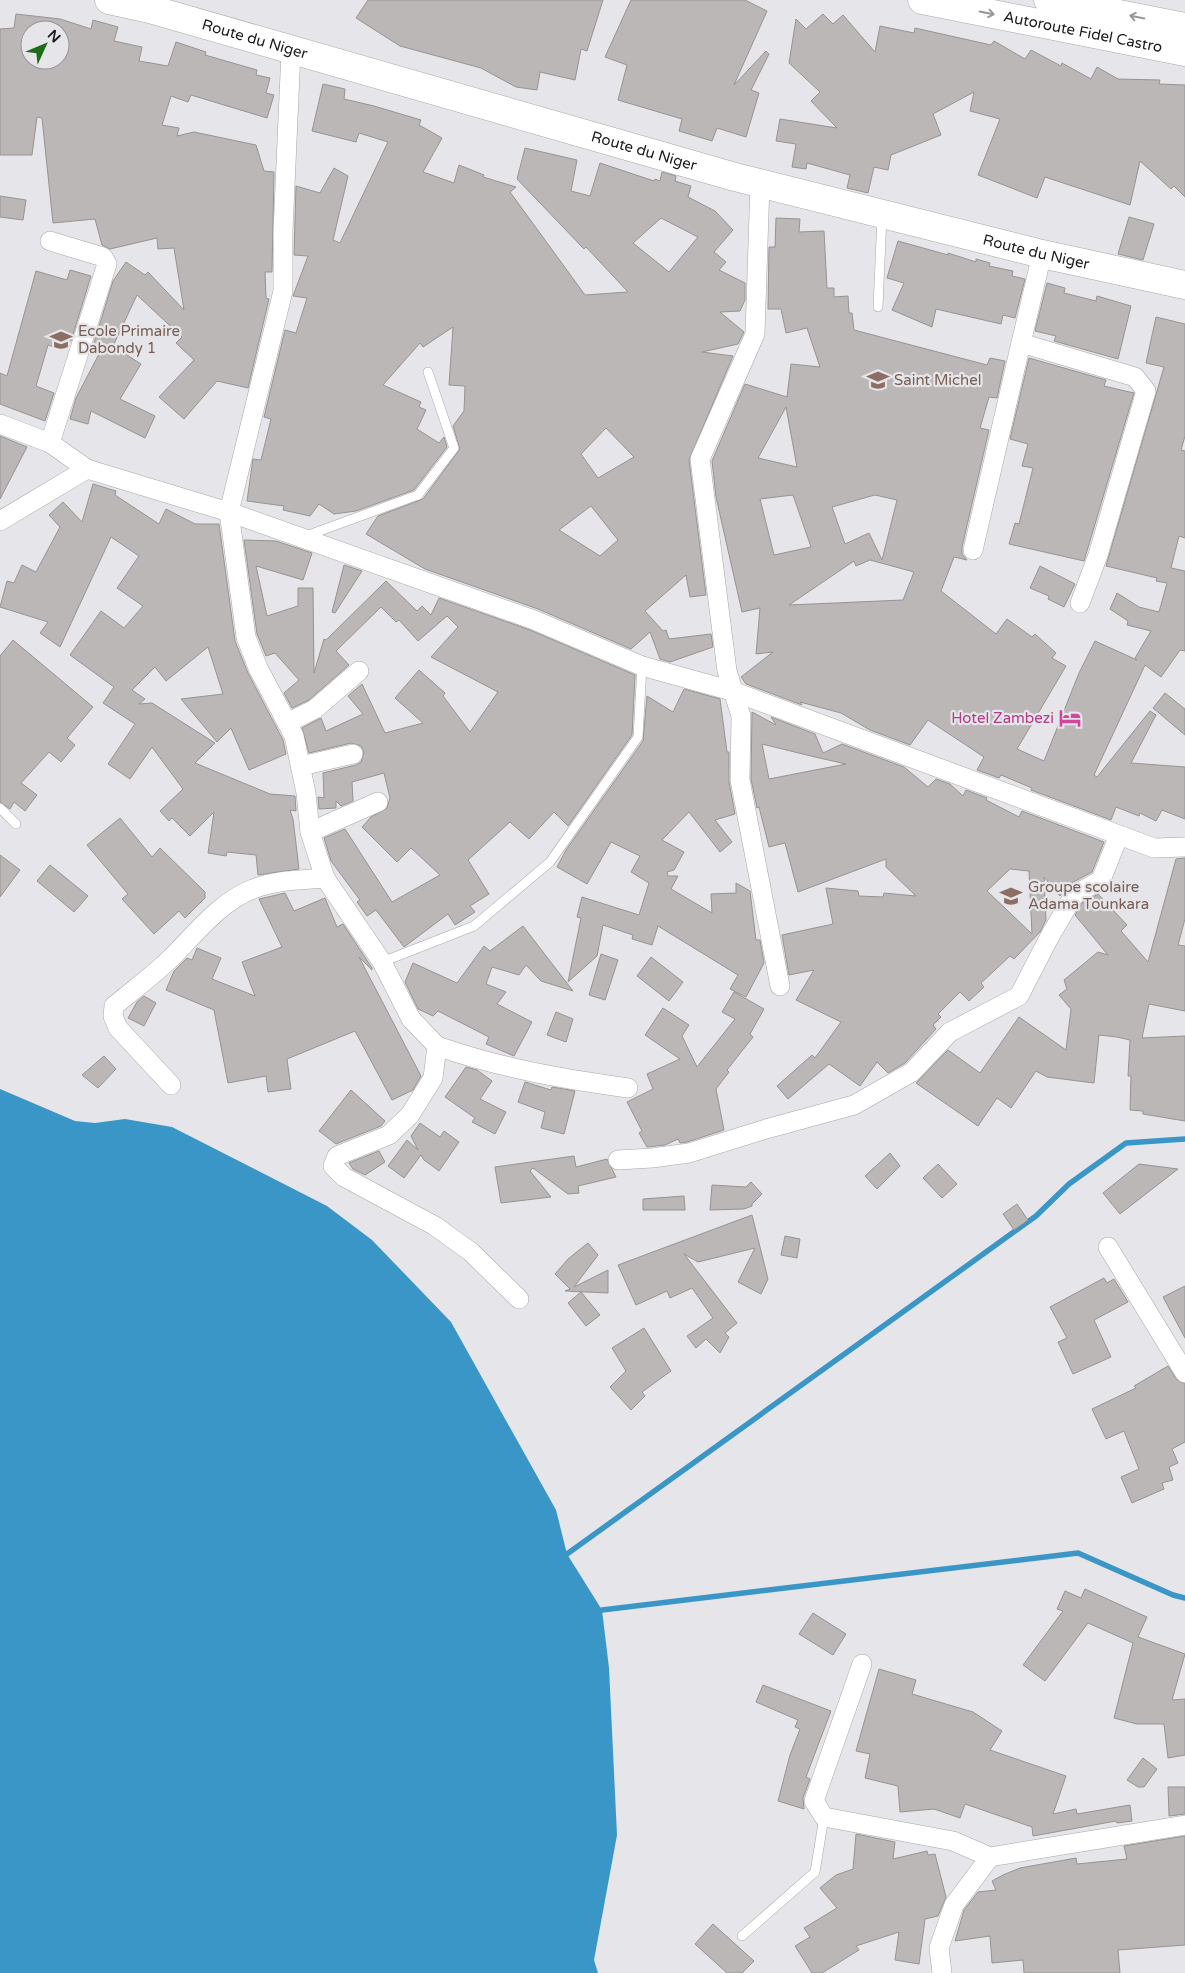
<svg xmlns="http://www.w3.org/2000/svg" width="1185" height="1973" viewBox="0 0 1185 1973" font-family="'Varela Round',sans-serif">
<style>
.water{fill:#3996c7}
.lines{fill:none;stroke-linecap:round;stroke-linejoin:round}
.stream{stroke:#3996c7;stroke-width:5.5}
.building{fill:#bbb7b6;stroke:#979392;fill-rule:evenodd}
.lane-casing{stroke:#a7a6aa;stroke-width:10}
.street-casing{stroke:#a7a6aa;stroke-width:20}
.primary-casing{stroke:#a7a6aa;stroke-width:29}
.highway-casing{stroke:#a7a6aa;stroke-width:29}
.lane{stroke:#fff;stroke-width:9}
.street{stroke:#fff;stroke-width:19}
.primary{stroke:#fff;stroke-width:28}
.highway{stroke:#fff;stroke-width:28}
.oneway{stroke:#989899}
.labels{text-anchor:middle;stroke-width:4.5;stroke-linejoin:round;paint-order:stroke}
.street-label{font-size:15px;fill:#1b1b1c;stroke:#e6e5e9}
.education-label{font-size:15px;fill:#785e54;stroke:#e6e5e9;text-anchor:start}
.hotel-label{font-size:15px;fill:#b23c85;stroke:#e6e5e9;text-anchor:end}
</style>
<rect width="100%" height="100%" fill="#e6e5e9"/>
<polygon class="water" points="0,1089 75,1121 95,1123 125,1119 172,1127 327,1206 372,1240 451,1322 556,1510 567,1554 602,1610 609,1668 617,1835 594,1960 598,1973 0,1973"/>
<g class="lines">
<g class="stream">
<polyline points="567,1554 1036,1216 1069,1184 1126,1143 1185,1139"/>
<polyline points="602,1610 1078,1553 1173,1595 1185,1598"/>
</g>
</g>
<g class="building">
<polygon points="368,0 603,0 587,51 581,49 575,80 540,72 537,90 516,87 481,68 400,46 356,18"/>
<polygon points="631,0 745,0 767,11 734,85 766,51 769,54 751,90 759,93 746,137 717,128 712,141 679,131 682,119 618,100 627,65 605,57"/>
<path d="M16,14L60,19L91,29L93,20L118,27L114,41L142,47L139,61L168,66L176,42L206,52L205,55L257,70L256,75L270,78L266,93L274,95L267,118L191,95L188,102L171,96L162,125L179,128L177,136L194,132L256,145L264,171L274,172L272,272H265L266,298L269,299L248,388L217,381L184,419L159,397L194,360L176,343L182,337L137,295L113,346L141,364L120,399L155,416L145,438L91,411L88,424L70,419L76,398L100,352L92,349L113,281L126,262L145,275L148,272L184,310L174,248L158,249L157,238L110,249L102,245L95,219L53,223L42,118L37,117L32,155H0V29L14,28ZM30,30H60V60H30Z"/>
<polygon points="823,14 833,24 843,15 875,52 880,26 914,33 915,28 991,45 994,41 1025,59 1031,50 1061,66 1062,63 1091,79 1097,67 1118,79 1160,80 1159,84 1185,85 1185,197 1174,186 1171,189 1140,161 1130,205 1045,177 1037,198 978,175 1000,119 970,111 974,92 933,114 941,135 891,155 888,170 874,167 868,193 847,188 850,175 807,163 806,169 792,167 796,144 776,141 780,119 837,128 811,101 820,92 789,63 796,19 806,29"/>
<path d="M323,84L345,89L344,99L374,106L421,120L419,125L442,138L423,172L454,183L459,165L484,175L483,177L516,187L510,192L585,295L628,292L586,247L584,249L517,179L525,148L577,160L571,191L590,196L600,163L654,181L655,179L660,181L662,172L676,176L675,181L691,186L688,197L715,211L733,230L714,252L726,262L719,270L745,283V300L740,311L720,312L744,332L738,344L702,352L733,356L689,460L706,595L690,597L686,575L645,611L663,631L666,630L669,639L711,634L713,647L670,662L660,659L650,632L631,649L538,609L425,569L366,534L378,516L423,499L460,449L453,426L464,411L465,386L449,385L453,327L423,347L420,343L383,385L421,402L419,407L426,410L417,429L439,443L444,437L447,447L414,490L356,511L334,514L319,504L310,516L283,510L284,506L247,501L253,459L261,460L271,419L264,417L285,330L296,333L307,298L293,296L308,256L294,255L296,186L320,193L334,168L348,176L333,240L340,243L388,142L359,133L356,142L312,131ZM661,218L698,237L669,272L633,243ZM606,428L634,457L598,478L581,454ZM591,506L618,540L600,556L559,530Z"/>
<polygon points="0,196 26,200 23,220 0,217"/>
<polygon points="1129,217 1154,224 1143,260 1118,254"/>
<path d="M776,218L800,219L799,232L824,231L827,288H834V297L848,296L849,313H852L854,330L987,365L990,358L1005,361L997,398L989,397L980,428L989,430L962,547V554L967,560L954,557L941,591L996,634L1007,619L1032,637L1035,634L1056,653L1052,658L1066,666L1017,749L1044,761L1079,673L1095,641L1137,660L1135,658L1151,631L1127,625L1128,621L1110,609L1117,593L1139,607L1159,612L1167,583L1156,581L1157,578L1106,566L1164,367L1146,363L1156,317L1185,324V436L1181,450L1185,451V538L1179,536L1171,568L1185,571V651L1180,650L1161,677L1145,665L1094,775L1097,777L1150,711L1156,715L1131,763L1185,767V819L1162,810L1156,821L1140,813L1139,816L1116,807L1111,820L1031,790L1032,788L1001,775L999,778L977,770L984,757L928,720L910,745L870,730L841,713L800,702L802,705L746,684L741,677L773,652L756,654L760,608L742,612L716,497L712,461L745,384L787,397L791,364L820,367L807,328L786,333L781,309H768L769,247H775ZM786,407L797,467L758,458ZM793,495L811,547L774,555L760,499ZM875,495L897,500L882,560L869,533L845,544L832,507ZM870,560L914,572L903,600L789,605L854,561L856,566Z"/>
<polygon points="898,241 948,255 948,253 976,262 976,259 990,263 989,266 1013,271 1012,276 1025,279 1015,318 1003,315 1001,324 936,309 932,327 892,310 904,283 887,278"/>
<polygon points="70,270 91,276 71,341 60,338 57,348 48,345 36,386 54,393 45,421 0,404 0,373 7,376 36,271 67,280"/>
<polygon points="1047,283 1065,288 1064,293 1096,301 1097,296 1131,306 1118,359 1054,341 1056,336 1035,331"/>
<polygon points="1029,358 1106,380 1104,386 1134,393 1084,561 1009,544 1015,523 1019,524 1033,468 1022,466 1028,444 1010,439"/>
<polygon points="0,436 27,447 0,499"/>
<polygon points="93,484 116,491 115,495 159,524 166,509 195,524 219,524 235,641 248,673 283,740 286,754 249,770 231,728 217,742 181,699 223,694 208,647 166,681 155,667 132,690 145,699 139,704 152,703 215,743 195,763 270,794 295,796 296,811 290,810 293,819 299,869 258,875 256,855 227,852 226,856 208,853 214,812 190,836 172,818 169,821 160,811 183,789 152,747 130,779 108,764 135,724 103,703 114,687 70,655 101,611 124,628 143,606 117,588 139,556 111,537 60,647 40,633 48,622 0,607 7,581 14,583 22,565 36,572 60,527 49,515 63,502 82,522"/>
<polygon points="244,540 276,541 312,553 303,580 256,566 267,616 298,606 298,588 313,588 314,673 324,639 326,640 386,581 417,611 422,606 431,615 439,598 530,630 635,675 632,735 568,826 554,812 529,839 510,822 468,860 489,894 470,906 475,912 455,925 448,914 404,947 376,910 367,916 357,902 360,900 331,861 324,838 345,829 392,902 440,875 411,848 397,862 362,827 371,817 387,808 390,798 384,773 352,782 353,801 341,806 336,801 336,808 319,809 318,797 324,798 323,773 356,765 361,762 364,752 361,746 351,743 309,753 302,728 321,718 326,731 363,714 348,696 362,684 385,733 423,723 395,698 419,670 445,693 443,696 470,732 498,692 431,657 458,627 447,616 418,641 399,620 396,622 381,607 336,651 349,665 309,700 292,708 284,693 299,680 275,653 266,656 257,634"/>
<polygon points="344,565 362,571 335,613 332,612"/>
<polygon points="1040,566 1075,584 1064,607 1048,599 1049,596 1030,588"/>
<polygon points="13,640 93,707 67,738 75,745 61,762 49,752 21,783 37,795 25,811 14,802 10,809 0,802 0,656"/>
<polygon points="684,689 720,699 727,752 729,752 729,782 735,814 715,820 732,842 720,852 689,812 662,840 684,852 674,870 667,872 668,876 678,876 671,889 712,913 711,894 736,893 736,883 750,891 756,940 760,940 764,963 746,997 730,989 738,975 658,926 652,945 632,939 633,935 603,925 597,956 568,982 581,918 577,917 582,897 639,915 649,883 631,872 640,856 611,842 587,884 557,867 566,850 643,741 647,696 673,712"/>
<polygon points="1165,693 1185,709 1185,735 1153,708"/>
<path d="M752,712L776,725L771,717L815,734L823,753L842,744L904,767L928,787L936,779L950,784L963,796L966,790L987,798L986,800L1019,817L1022,811L1104,842L1092,872L1068,885L1060,896L1044,877L1046,920L1040,932L1014,959L1010,956L981,983L984,987L969,1001L960,992L938,1014L941,1017L933,1025L936,1029L905,1063L888,1073L877,1062L860,1086L829,1064L788,1099L777,1086L812,1055L815,1058L841,1022L796,1000L814,970L789,975L782,935L833,924L826,888L858,891L859,896L883,897L884,893L916,896L886,867V859L798,892L785,843L769,847L759,807L757,808L751,779ZM762,744L815,757L846,764L769,779ZM1010,869L1029,871L1032,934L987,891Z"/>
<polygon points="120,818 152,857 160,848 205,892 205,898 185,918 179,911 154,934 122,899 128,894 87,845"/>
<polygon points="0,855 20,870 0,897"/>
<polygon points="1185,858 1185,919 1178,945 1185,946 1185,1011 1149,1004 1142,1038 1185,1036 1185,1121 1143,1114 1143,1111 1130,1110 1131,1076 1128,1076 1130,1040 1117,1037 1099,1035 1094,1083 1047,1077 1036,1071 1011,1108 997,1098 978,1126 916,1083 948,1050 980,1073 1019,1017 1066,1050 1071,1009 1059,995 1067,989 1064,980 1098,952 1108,955 1075,915 1082,903 1098,894 1127,925 1121,931 1148,962 1176,859"/>
<polygon points="50,865 88,896 74,912 37,881"/>
<polygon points="285,893 294,911 325,898 337,927 343,924 372,968 372,970 359,957 421,1076 413,1090 392,1100 355,1031 287,1059 291,1089 268,1092 266,1076 228,1083 214,1010 166,990 174,971 187,958 192,960 197,948 221,958 212,979 255,996 242,962 282,947 259,899"/>
<polygon points="523,926 573,991 541,981 526,965 519,975 492,967 486,984 506,992 497,1004 532,1022 514,1056 486,1044 489,1037 438,1011 433,1016 418,1009 405,982 413,963 457,983 484,946 490,951"/>
<polygon points="601,954 618,960 605,1000 589,995"/>
<polygon points="651,957 683,982 669,1001 637,976"/>
<polygon points="734,992 764,1009 750,1034 753,1037 727,1070 729,1072 716,1089 724,1130 687,1142 680,1143 678,1139 665,1145 647,1147 639,1133 642,1131 627,1102 653,1089 647,1074 680,1059 645,1035 663,1008 689,1025 682,1036 697,1067 735,1019 722,1012"/>
<polygon points="144,996 156,1003 144,1026 128,1018 137,1002"/>
<polygon points="556,1012 573,1019 566,1042 547,1035"/>
<polygon points="104,1056 116,1069 98,1088 82,1075"/>
<polygon points="466,1067 477,1070 492,1081 480,1099 506,1112 495,1134 472,1122 475,1118 445,1097"/>
<polygon points="525,1082 551,1090 552,1087 575,1091 564,1134 541,1128 545,1112 518,1102"/>
<polygon points="351,1090 385,1121 381,1126 336,1144 319,1131"/>
<polygon points="420,1123 440,1137 444,1131 459,1142 439,1171 424,1160 421,1155 404,1178 388,1166 407,1140 418,1150 411,1136"/>
<polygon points="379,1151 385,1162 365,1175 353,1169 349,1163"/>
<polygon points="890,1153 900,1166 877,1189 865,1176"/>
<polygon points="574,1156 576,1167 607,1159 616,1177 578,1186 579,1193 568,1194 533,1168 530,1171 551,1197 501,1203 495,1167"/>
<polygon points="938,1164 957,1184 942,1198 923,1178"/>
<polygon points="1139,1164 1178,1169 1120,1214 1103,1193"/>
<polygon points="751,1182 762,1194 752,1204 752,1206 744,1209 710,1210 712,1185 746,1187"/>
<polygon points="684,1196 685,1210 643,1210 643,1199"/>
<polygon points="1017,1204 1028,1220 1014,1230 1003,1214"/>
<polygon points="752,1215 768,1279 761,1294 738,1282 755,1248 698,1262 684,1254 737,1323 725,1333 729,1337 720,1353 706,1339 696,1348 687,1336 713,1318 692,1288 670,1298 667,1291 636,1305 618,1265"/>
<polygon points="785,1236 800,1239 797,1258 781,1255"/>
<polygon points="588,1243 598,1255 574,1287 608,1270 608,1293 565,1291 570,1289 555,1274 568,1259"/>
<polygon points="1104,1278 1107,1283 1114,1279 1128,1302 1094,1320 1111,1357 1073,1374 1058,1342 1067,1338 1050,1307"/>
<polygon points="1185,1286 1185,1338 1163,1297"/>
<polygon points="581,1292 600,1315 586,1326 568,1303"/>
<polygon points="644,1328 671,1371 642,1392 645,1396 631,1410 610,1387 626,1371 612,1348"/>
<polygon points="1168,1366 1176,1379 1185,1384 1185,1442 1172,1449 1178,1463 1169,1467 1173,1480 1162,1483 1164,1489 1132,1503 1121,1477 1139,1469 1124,1431 1106,1439 1092,1409 1136,1388 1134,1386"/>
<polygon points="1085,1589 1147,1617 1138,1637 1185,1654 1172,1700 1185,1699 1185,1755 1168,1758 1164,1724 1137,1724 1114,1718 1133,1643 1088,1623 1045,1681 1023,1665 1063,1611 1057,1609 1065,1591 1081,1598"/>
<polygon points="813,1613 846,1634 833,1655 799,1634"/>
<polygon points="879,1669 916,1680 912,1694 973,1712 1002,1731 990,1750 1066,1776 1053,1814 1076,1809 1077,1814 1130,1805 1132,1821 1117,1823 1116,1821 1033,1836 1032,1827 965,1804 960,1818 934,1809 900,1812 898,1786 865,1778 870,1754 856,1751"/>
<polygon points="763,1685 831,1711 806,1777 810,1779 803,1798 804,1809 778,1801 790,1755 800,1729 795,1727 798,1720 756,1702"/>
<polygon points="1143,1758 1157,1769 1144,1787 1138,1787 1127,1780"/>
<polygon points="1168,1787 1185,1787 1185,1814 1169,1816"/>
<polygon points="856,1834 895,1842 893,1859 927,1851 928,1855 935,1854 946,1897 938,1916 925,1919 919,1964 895,1960 899,1932 856,1946 859,1950 822,1973 812,1973 795,1946 810,1937 804,1928 837,1908 820,1888 836,1875 853,1869"/>
<polygon points="1185,1836 1185,1945 1118,1950 1120,1973 1024,1973 1023,1960 992,1963 990,1936 955,1941 964,1910 978,1892 996,1890 992,1881 1003,1875 1020,1868 1076,1858 1077,1864 1127,1859 1124,1846"/>
<polygon points="713,1924 754,1961 742,1973 727,1973 695,1944"/>
</g>
<g class="lines">
<g class="lane-casing">
<g id="lane">
<polyline points="878,307 882,216"/>
<polyline points="306,536 418,495 454,448 428,372"/>
<polyline points="0,808 16,824"/>
<polyline points="382,962 474,926 550,862 638,737 642,666"/>
<polyline points="742,1936 815,1872 824,1817"/>
</g>
</g>
<g class="street-casing">
<g id="street">
<polyline points="291,51 283,231 283,291 229,512 246,637 258,668 294,736 306,793 310,832 325,878 382,962 411,1019 437,1046 433,1078 410,1115 389,1135 337,1156 333,1166 344,1177 435,1226 471,1252 519,1299"/>
<polyline points="760,183 755,334 700,459 727,671 741,716 740,780 780,986"/>
<polyline points="1021,343 1042,254"/>
<polyline points="0,424 50,443 87,469 229,512 534,620 642,666 732,691 1154,848 1185,847"/>
<polyline points="50,443 107,264 103,257 50,241"/>
<polyline points="0,521 87,469"/>
<polyline points="973,550 1021,343 1135,377 1146,391 1098,555 1080,603"/>
<polyline points="287,723 315,709 359,671"/>
<polyline points="301,766 353,754"/>
<polyline points="310,832 378,802"/>
<path d="M437,1046C500,1068 563,1079 628,1088"/>
<path d="M171,1085L118,1028L113,1016L114,1006C133,990 154,975 172,957C196,933 221,901 253,889C275,880 301,880 325,878"/>
<polyline points="618,1160 652,1158 689,1153 766,1129 854,1105 912,1072 950,1032 1019,996 1050,936 1074,895 1101,880 1119,835"/>
<polyline points="1108,1247 1185,1373"/>
<polyline points="862,1664 814,1801 824,1817 953,1841 990,1857 1185,1825"/>
<polyline points="942,1973 939,1948 954,1905 990,1857"/>
</g>
</g>
<g class="primary-casing">
<g id="primary">
<path id="s1" d="M109,0L150,9L735,177L1042,254L1185,285"/>
</g>
</g>
<g class="highway-casing">
<g id="highway">
<path id="s2" d="M922,0L1185,52"/>
<polyline points="1048,0 1185,27"/>
</g>
</g>
<use href="#lane" class="lane"/>
<use href="#street" class="street"/>
<use href="#primary" class="primary"/>
<use href="#highway" class="highway"/>
</g>
<defs><path id="oneway-shaft" d="M-6 0H5M1.5-3L5.5 0L1.5 3" fill="none" stroke-width="1.6" stroke-linecap="round" stroke-linejoin="round" transform="scale(1.25)"/></defs>
<g class="oneway">
<use href="#oneway-shaft" transform="translate(987 13) rotate(11)"/>
<use href="#oneway-shaft" transform="translate(1137 17) rotate(-169)"/>
</g>
<defs>
<g id="school-bare" transform="scale(1.725)"><path d="M0-5L7-2L0 1L-7-2ZM-4 1L0 2.5L4 1V4Q0 6-4 4Z" fill="#8d6e63" stroke="#e6e5e9" stroke-width="2.5" paint-order="stroke"/></g>
<g id="hotel-bare" transform="scale(1.725)"><path d="M-6-4.5h1.5V1H6V5H4.5V3h-9V5H-6ZM-4 0a1.8 1.8 0 1 1 3.6 0ZM.5 0V-2.5h3Q6-2.5 6 0Z" fill="#d1479c" stroke="#e6e5e9" stroke-width="2.5" paint-order="stroke"/></g>
</defs>
<g fill-rule="evenodd">
<use href="#school-bare" x="61" y="340"/>
<use href="#school-bare" x="878" y="380"/>
<use href="#hotel-bare" x="1070" y="718"/>
<use href="#school-bare" x="1011" y="896"/>
</g>
<g class="labels">
<g class="street-label">
<text dy="5" stroke="none"><textPath href="#s2" startOffset="164">Autoroute Fidel Castro</textPath></text>
<text dy="5" stroke="none"><textPath href="#s1" startOffset="151">Route du Niger</textPath></text>
<text dy="5" stroke="none"><textPath href="#s1" startOffset="556">Route du Niger</textPath></text>
<text dy="5" stroke="none"><textPath href="#s1" startOffset="961">Route du Niger</textPath></text>
</g>
<g class="education-label">
<text x="78" y="336">Ecole Primaire<tspan x="78" dy="17">Dabondy 1</tspan></text>
<text x="894" y="385">Saint Michel</text>
<text x="1028" y="892">Groupe scolaire<tspan x="1028" dy="17">Adama Tounkara</tspan></text>
</g>
<g class="hotel-label">
<text x="1054" y="723">Hotel Zambezi</text>
</g>
</g>
<g transform="translate(45 45) rotate(46)"><circle r="24" fill="#e6e5e9" stroke="#959497"/>
<path d="M0-4L9 19L0 12L-9 19Z" fill="#1b6e17"/>
<text y="-8" font-size="14" font-weight="bold" text-anchor="middle" fill="#1b1b1c">N</text>
</g>
</svg>
